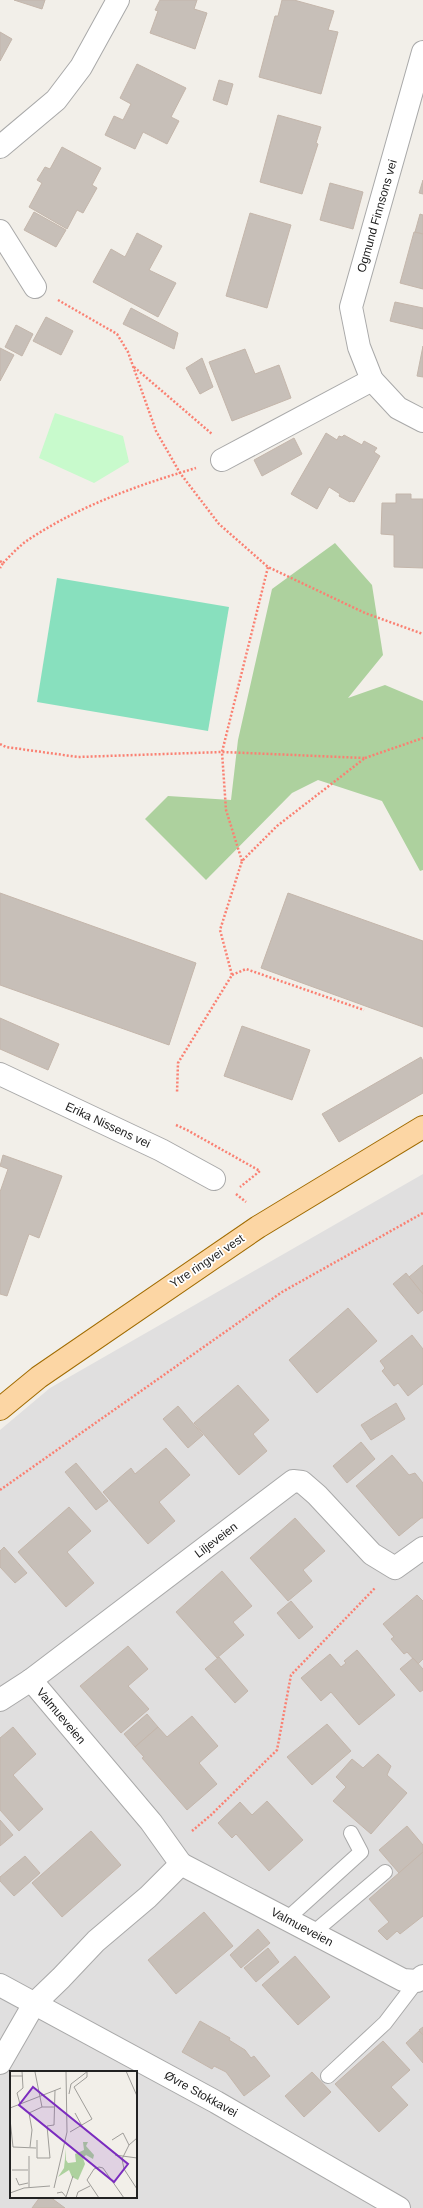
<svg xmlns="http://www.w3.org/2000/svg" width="423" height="2208" viewBox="0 0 423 2208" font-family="Arial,sans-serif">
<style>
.residential{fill:#e0dfdf;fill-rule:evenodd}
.forest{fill:#add19e}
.park{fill:#c8facc}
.pitch{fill:#88e0be}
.building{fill:#c7bfb8;stroke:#c4b6ab}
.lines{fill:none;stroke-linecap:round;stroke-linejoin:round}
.service-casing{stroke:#a9a9a9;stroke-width:16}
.minor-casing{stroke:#a9a9a9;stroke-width:24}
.primary-casing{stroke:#a06b00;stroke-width:24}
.path{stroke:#fa8072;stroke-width:2.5;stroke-dasharray:2 2;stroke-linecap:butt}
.service{stroke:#fff;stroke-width:14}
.minor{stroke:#fff;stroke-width:22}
.primary{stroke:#fcd6a4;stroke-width:22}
.labels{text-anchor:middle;stroke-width:3.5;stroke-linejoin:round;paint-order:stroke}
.street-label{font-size:12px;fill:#222;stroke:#fff}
.inset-road{fill:none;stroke:#9f9d99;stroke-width:1}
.view{fill:#7b2cbf;fill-opacity:0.15;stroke:#7b2cbf;stroke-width:2}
.inset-edge{fill:none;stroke:#222;stroke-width:2}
</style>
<rect width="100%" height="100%" fill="#f2efe9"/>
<path class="residential" d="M423,1174V2208H0V1430L50,1388ZM11,2072H136V2197H11Z"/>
<polygon class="forest" points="335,543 372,585 383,655 348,698 385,685 423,701 423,870 420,871 382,801 318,780 292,793 206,880 145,819 168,796 231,800 238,740 272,589"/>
<polygon class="park" points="55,413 123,436 129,462 94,483 39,458"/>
<polygon class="pitch" points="57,578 229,607 208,731 37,702"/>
<g class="building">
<polygon points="14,0 45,0 42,9"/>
<polygon points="160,0 197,0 194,9 207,13 195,49 150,33 158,11 155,10"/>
<polygon points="282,0 294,0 334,11 328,30 338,32 321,94 259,77 275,16 278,16"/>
<polygon points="0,32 12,39 0,61"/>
<polygon points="137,64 186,88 171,117 179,121 167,144 143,132 135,149 105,135 114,116 123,120 131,104 120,98"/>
<polygon points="219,80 233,84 227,105 213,100"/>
<polygon points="278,115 321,127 316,143 318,144 302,194 260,182"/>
<polygon points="62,147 101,168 92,185 97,188 83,213 77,210 67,229 29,207 42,183 37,180 45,167 50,169"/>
<polygon points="423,180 423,194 419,193"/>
<polygon points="330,183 363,192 353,229 320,220"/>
<polygon points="34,212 66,230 56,247 24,230"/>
<polygon points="250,213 291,225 267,308 226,296"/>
<polygon points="420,214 423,215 423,234 415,232"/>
<polygon points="414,232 423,234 423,289 400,283"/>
<polygon points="137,233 162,246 149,270 176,283 158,317 93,282 111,249 125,257"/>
<polygon points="395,302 423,308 423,329 390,321"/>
<polygon points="131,308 178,333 174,349 123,324"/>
<polygon points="46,317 73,331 61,355 33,341"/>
<polygon points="16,325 33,334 22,356 5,347"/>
<polygon points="423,346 423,377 417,376"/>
<polygon points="0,348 14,355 0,381"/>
<polygon points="245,349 255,374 279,365 291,398 232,421 209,362"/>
<polygon points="202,358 213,387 200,394 186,368"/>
<polygon points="326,433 337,440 339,436 342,437 344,435 362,445 364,441 377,448 374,452 380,456 354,502 351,501 350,502 339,496 340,494 329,487 317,509 291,494"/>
<polygon points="294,438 302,454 262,476 254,460"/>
<polygon points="396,494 411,494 411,499 423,499 423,568 394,567 394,535 381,534 382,503 396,503"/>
<polygon points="0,893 196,963 169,1045 0,985"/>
<polygon points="288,893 423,941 423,1027 261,968"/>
<polygon points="0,1018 59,1044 48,1070 0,1049"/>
<polygon points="242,1026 310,1050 292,1100 224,1076"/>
<polygon points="421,1057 423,1061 423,1093 339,1142 322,1114"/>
<polygon points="3,1155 62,1176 39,1238 29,1234 7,1296 0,1294 0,1192 8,1169 0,1166"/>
<polygon points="423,1265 423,1294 409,1277"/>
<polygon points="406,1273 423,1294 423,1310 418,1314 393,1284"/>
<polygon points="348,1308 377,1341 317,1393 289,1360"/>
<polygon points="412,1335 423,1349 423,1384 408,1396 398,1383 394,1386 382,1371 385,1368 380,1361"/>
<polygon points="238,1385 269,1420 253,1434 267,1451 239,1475 194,1423"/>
<polygon points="396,1403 405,1419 371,1440 361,1425"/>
<polygon points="178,1406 203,1435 188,1448 163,1419"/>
<polygon points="361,1442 375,1459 347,1483 333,1466"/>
<polygon points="166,1448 190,1475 159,1502 175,1521 148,1544 103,1492 131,1468 135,1474"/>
<polygon points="392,1455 409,1475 415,1473 423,1483 423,1518 421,1518 399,1536 356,1486"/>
<polygon points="76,1463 108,1501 96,1510 65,1472"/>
<polygon points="69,1507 91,1531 67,1552 94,1583 66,1607 18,1552"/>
<polygon points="295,1518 325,1551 303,1570 312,1581 288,1601 250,1558"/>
<polygon points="4,1547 27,1573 15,1583 0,1567 0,1551"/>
<polygon points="222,1571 252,1606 233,1622 244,1635 217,1658 176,1612"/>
<polygon points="417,1595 423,1601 423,1659 418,1664 407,1652 404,1654 391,1639 394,1637 383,1624"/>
<polygon points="291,1601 313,1627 299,1639 277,1613"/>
<polygon points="128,1646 148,1669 128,1686 149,1709 121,1733 80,1686"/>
<polygon points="357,1650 395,1695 359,1725 331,1692 321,1701 301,1678 330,1654 341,1667 346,1663 344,1661"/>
<polygon points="219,1657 248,1691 235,1703 205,1669"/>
<polygon points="413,1658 423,1669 423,1690 420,1692 400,1669"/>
<polygon points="147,1714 158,1727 135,1747 124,1734"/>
<polygon points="192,1716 218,1746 199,1763 217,1784 187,1810 142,1758 144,1757 135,1747 158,1727 167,1737"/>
<polygon points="327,1724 351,1751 312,1785 287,1757"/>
<polygon points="13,1727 36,1754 13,1775 43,1809 19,1831 0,1810 0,1738"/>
<polygon points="378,1754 391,1766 387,1775 407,1793 371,1834 333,1801 346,1787 336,1777 352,1759 363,1768"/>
<polygon points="267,1801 303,1840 269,1871 236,1834 232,1838 218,1823 240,1802 252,1815"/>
<polygon points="0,1820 13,1835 0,1846"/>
<polygon points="407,1826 423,1845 423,1852 399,1873 379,1850"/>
<polygon points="91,1831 121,1865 62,1917 32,1883"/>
<polygon points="423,1852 423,1916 400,1934 397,1931 387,1940 378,1931 389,1922 369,1899"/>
<polygon points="25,1856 40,1873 14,1896 0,1881 0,1877"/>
<polygon points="204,1912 233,1946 176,1994 148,1960"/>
<polygon points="258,1929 270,1943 241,1968 230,1955"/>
<polygon points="268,1948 279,1962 256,1982 244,1968"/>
<polygon points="295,1956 330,1997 298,2025 262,1985"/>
<polygon points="200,2021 230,2038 229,2040 245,2050 251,2058 254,2056 270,2076 244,2096 226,2072 214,2066 212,2069 182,2052"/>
<polygon points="423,2027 423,2035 419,2030"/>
<polygon points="419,2031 423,2035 423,2063 406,2043"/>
<polygon points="383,2041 410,2070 391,2087 408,2105 379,2132 335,2084"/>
<polygon points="312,2072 331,2092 304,2117 285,2096"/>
<polygon points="40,2197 50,2197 65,2208 32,2208"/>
</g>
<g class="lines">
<g class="service-casing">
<g id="service">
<polyline points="287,1919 361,1852 351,1833"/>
<polyline points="313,1933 385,1872"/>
<polyline points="328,2076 385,2023 417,1981"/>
</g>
</g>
<g class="minor-casing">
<g id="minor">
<polyline points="423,52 351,307 359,347 372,380 398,408 423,421"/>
<polyline points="0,147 56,100 81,67 118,0"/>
<polyline points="0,231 35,287"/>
<polyline points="222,460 372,380"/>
<polyline points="0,1074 161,1150 214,1179"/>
<polyline points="0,1700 31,1680 293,1481 302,1482 317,1495 372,1554 395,1568 423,1548"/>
<polyline points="181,1864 403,1980 417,1981 423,1976"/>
<polyline points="0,1985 216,2102 399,2208"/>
<polyline points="0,2063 34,2004 61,1978 96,1941 148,1897 181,1864 151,1822 31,1680"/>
</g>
</g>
<g class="primary-casing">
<polyline id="primary" points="0,1409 39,1377 258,1227 423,1127"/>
</g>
<g class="path">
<polyline points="58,300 117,334 128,352 156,431 180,473 219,524 268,567 365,613 423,634"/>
<polyline points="134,367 212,434"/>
<polyline points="0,561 3,563 0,568"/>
<path d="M3,563C11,555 19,546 28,540C79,506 138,485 196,468"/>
<polyline points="0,744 6,747 78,757 222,752 365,758 277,826 242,861 220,930 232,975 178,1063 177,1093"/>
<polyline points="365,758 423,738"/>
<polyline points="242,861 226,810 222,752 268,567"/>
<polyline points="232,975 246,969 364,1010"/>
<polyline points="176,1125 187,1130 260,1171 240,1187"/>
<polyline points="236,1194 246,1202"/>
<polyline points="0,1490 282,1292 423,1213"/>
<polyline points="192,1831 211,1815 277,1750 291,1675 375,1588"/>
</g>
<use href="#service" class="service"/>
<use href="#minor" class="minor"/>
<use href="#primary" class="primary"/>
</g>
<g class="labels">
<g class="street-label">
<text transform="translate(377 216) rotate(-74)" y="4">Ogmund Finnsons vei</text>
<text transform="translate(108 1125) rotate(25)" y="4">Erika Nissens vei</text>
<text transform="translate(207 1261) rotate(-34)" y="4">Ytre ringvei vest</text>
<text transform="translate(216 1540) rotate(-37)" y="4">Liljeveien</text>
<text transform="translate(61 1716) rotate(50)" y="4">Valmueveien</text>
<text transform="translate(302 1927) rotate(28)" y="4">Valmueveien</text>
<text transform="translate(201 2094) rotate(29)" y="4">Øvre Stokkavei</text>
</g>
</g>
<g transform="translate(10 2071)">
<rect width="127" height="127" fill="#f2efe9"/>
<path d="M73,71H78L76,75L84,84L83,88L76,84L73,87L75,93L68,109L62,106L59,99L48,106L54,97L56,78V89L58,92L66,91L65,83L74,79Z" fill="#add19e"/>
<path class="inset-road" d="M116,0L127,25M25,1L32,36H44M0,5H13M59,23L61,13L78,0M10,33L7,22L13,17L12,0M0,37L51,17M65,42L72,55M0,48L3,76L26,77M60,61L82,48L64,16L77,6V1M127,67L119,74L112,88L114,98L127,118M27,69V87H40L37,55L44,54L45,19M102,69L113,62L119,74M20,76L22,59L19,42L32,36M105,84L127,87M2,99H18M6,107L9,114L18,112M19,116V85M44,117L57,61L56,0M0,122L14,117L40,115M47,122L52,121L57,127M56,126L63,105M66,127L68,121L80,115M89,127L77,109L84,98L89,96L93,97L114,127"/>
<path class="view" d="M23,16L118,93L104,111L9,34Z"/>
<rect width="127" height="127" class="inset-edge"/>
</g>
</svg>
